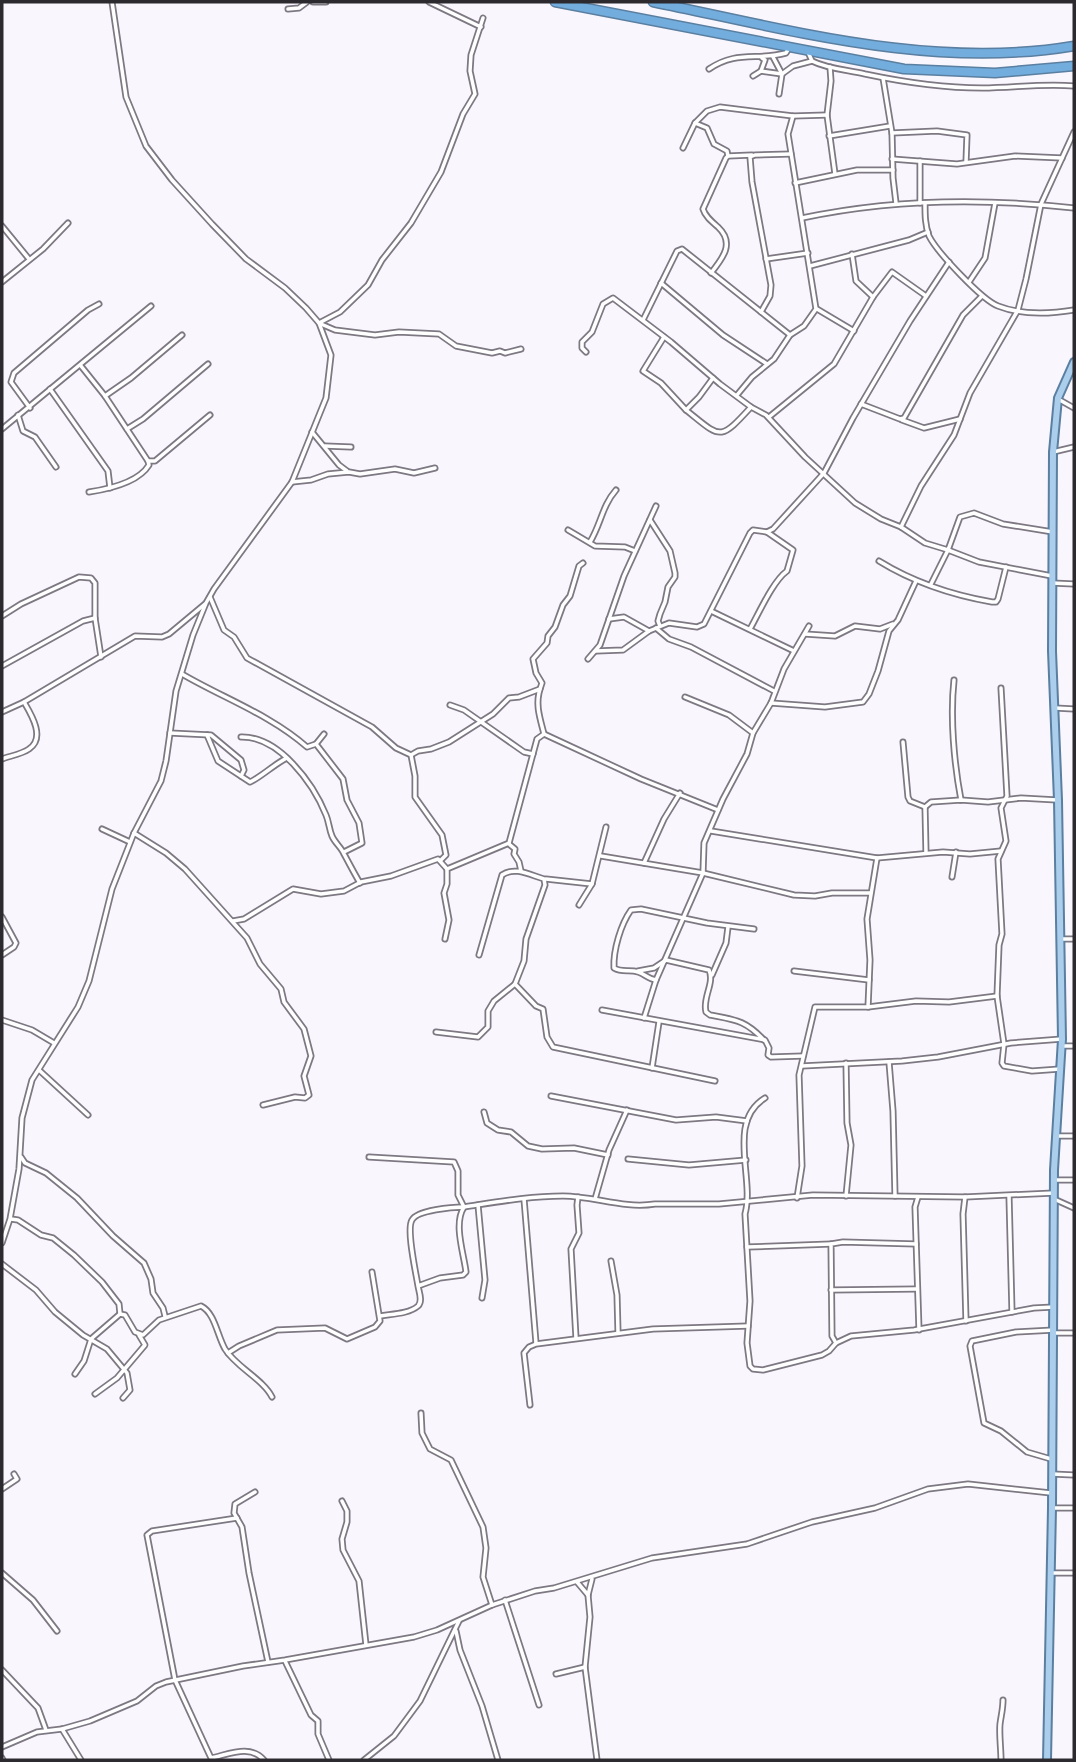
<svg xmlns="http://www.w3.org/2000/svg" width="1076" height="1762" viewBox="0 0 1076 1762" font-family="Rubik,sans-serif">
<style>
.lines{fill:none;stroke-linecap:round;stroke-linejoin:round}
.street-casing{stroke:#7d7882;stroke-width:7}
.primary-casing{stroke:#5a7fa0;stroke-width:10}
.highway-casing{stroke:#5a7fa0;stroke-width:11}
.street{stroke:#fff;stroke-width:3.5}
.primary{stroke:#aaceeb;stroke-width:6}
.highway{stroke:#72adde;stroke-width:8}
</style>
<rect width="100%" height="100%" fill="#faf6fe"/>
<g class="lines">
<g class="street-casing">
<g id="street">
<polyline points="313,2 326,2"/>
<polyline points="429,2 481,27"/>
<polyline points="288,9 299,8 307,2"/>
<path d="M808,52L812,61C828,69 848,70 865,74C903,82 943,88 982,88C1013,88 1043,83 1074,86"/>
<polyline points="773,57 782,74 779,94"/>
<polyline points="830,67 831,81 827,115 835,174"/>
<path d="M709,69C737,50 756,61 786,53L789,48"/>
<polyline points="761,71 765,60 762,58"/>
<polyline points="753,76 761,71 782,74 793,66 812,61"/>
<polyline points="883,78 892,133 893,178 896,203"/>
<polyline points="695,123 707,128 714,144 727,151 728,156"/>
<polyline points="892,133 937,131 967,135 966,162"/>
<polyline points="829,136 890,126"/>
<polyline points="683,148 695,123 707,111 720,107 793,116 827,115"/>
<polyline points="892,159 957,164 1015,156 1062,158"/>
<polyline points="795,183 857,170 893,170"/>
<polyline points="920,203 920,161"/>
<path d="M925,203C925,215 925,225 929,236C937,252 982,300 998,306C1021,315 1050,314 1074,310"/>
<path d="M802,218C891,199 984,198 1074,208"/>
<polyline points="2,226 29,259"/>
<polyline points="852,254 856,281 873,297"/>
<polyline points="766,259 808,253"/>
<polyline points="810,266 909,240 928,232"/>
<path d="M711,273C723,258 735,243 718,227C711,221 705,216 703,209L726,158L728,156L752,155"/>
<polyline points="2,282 43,249 68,223"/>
<polyline points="969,282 985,258 995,203"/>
<polyline points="661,283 723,335 767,364"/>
<polyline points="817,309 854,331"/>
<polyline points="761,312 770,296 771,285 752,182 750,157 755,155 791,154"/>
<polyline points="643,320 677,251 682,249 790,335"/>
<polyline points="319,323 340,312 368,285 382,260 411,223 441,172 463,114 475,94 470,71 471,55 483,18"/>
<polyline points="321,324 335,330 375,335 399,332 439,334 456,346 492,353 500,351 505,353 521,349"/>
<polyline points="664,337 643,371 661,383 686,410"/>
<polyline points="586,352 582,348 582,342 592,332 603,304 613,298 671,342 720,384 751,407 766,415 805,457 855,503 881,519 901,527 925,543 948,550 960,517 974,513 1003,524 1053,532"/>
<polyline points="81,366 105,396 148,461 155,461 210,415"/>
<path d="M713,378L699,397L686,410C721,438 719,442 751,407"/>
<polyline points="50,389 108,471 110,488"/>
<polyline points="737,395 752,377 774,359 790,335 804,326 816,309 788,134 793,116"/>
<polyline points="105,396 131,378 182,335"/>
<polyline points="1058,399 1074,408"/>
<polyline points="861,404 900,419 904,418 963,315 982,296"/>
<polyline points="30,408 11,382 14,373 88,310 99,304"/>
<polyline points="18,415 23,431 35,437 56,467"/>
<polyline points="769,417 834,364 873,297 892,272 926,296"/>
<polyline points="902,420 924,428 960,419"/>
<polyline points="2,429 151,306"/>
<polyline points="127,429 143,419 208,364"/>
<polyline points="312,432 339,465 347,471"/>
<polyline points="325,446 351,447"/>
<polyline points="1053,452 1074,447"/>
<polyline points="292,482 311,480 328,474 349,472 360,474 395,469 414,473 435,468"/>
<path d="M89,492C109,489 138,483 149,465L148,461"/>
<polyline points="650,520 670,551 675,573 675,577 668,587 665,602 660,614 658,621 660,626"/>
<polyline points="901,527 921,486 954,435 970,393 1018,310 1026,279 1041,204 1074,132"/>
<polyline points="568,530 595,546 625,547 635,551"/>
<path d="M590,542C601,524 602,506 616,490"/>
<path d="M879,561C913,582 952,595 992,602H996L998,599L1006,567"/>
<polyline points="1052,583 1074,584"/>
<polyline points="931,584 948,550 979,562 1052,576"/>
<polyline points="210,597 224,630 234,637 247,658 372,727 396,748 411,755 415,776 415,797 442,835 446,855 441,860"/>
<polyline points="711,611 794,651"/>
<polyline points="2,616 21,604 79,577 91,578 95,583 95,618 101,657"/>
<polyline points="609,619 624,617 649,631 669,623 697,627 704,624 750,533 753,530 767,532 773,529 824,473 853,418 910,321 949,262"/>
<polyline points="656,628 669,639 691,647 774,691"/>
<path d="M750,629C759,613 773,581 787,571L793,550L767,532"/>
<polyline points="805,634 835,636 855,626 880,629 893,624"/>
<polyline points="596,651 623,650 649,631"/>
<polyline points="588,659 600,645 624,576 656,506"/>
<polyline points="2,666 83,621 95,618"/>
<path d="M182,674C223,698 271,715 307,747L316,744"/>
<path d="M954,680C950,717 954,763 961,800"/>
<polyline points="1001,688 1007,796 1001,808 1006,841 998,859 1002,934 999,945 997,996 1004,1044 1002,1063 1004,1066 1032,1071 1060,1069"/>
<path d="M540,689C535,705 540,718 544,734"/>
<polyline points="685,697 729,715 753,733"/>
<polyline points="771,703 825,707 863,702 869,694 878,671 889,631 898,620 916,581"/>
<polyline points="450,705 464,710 524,752 533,754"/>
<polyline points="1055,708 1074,709"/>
<polyline points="2,712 24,702 135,636 162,637 169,634 205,604"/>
<polyline points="170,733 211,735 241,760 244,770 241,776"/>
<polyline points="324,734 316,744 343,779 347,800 359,823 362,843 344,852"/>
<path d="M207,735L218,761L250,782C258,779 275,764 285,759"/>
<path d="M241,737C279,736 313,783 326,815C329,822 329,829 332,836C335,843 341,847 344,854C349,863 354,873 360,883"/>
<polyline points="903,742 908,797 910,801 925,807"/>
<polyline points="411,755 418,751 431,749 449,742 493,714 509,698 519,697 540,689 542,683 536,673 533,659 547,643 548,636 555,627 563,605 570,596 579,566 583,563"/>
<path d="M2,759C10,756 22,754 29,749C46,738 31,714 24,702"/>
<polyline points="925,807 931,802 961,800 988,802 1021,798 1057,800"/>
<polyline points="925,807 926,853"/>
<polyline points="102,829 130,842"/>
<polyline points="711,831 877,858 943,852 970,854 1001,851"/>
<polyline points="134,833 166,853 185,869 247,938 260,964 281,989 284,1002 304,1029 311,1056 304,1076 309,1095 305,1098 295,1097 263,1105"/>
<polyline points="509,844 515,849 514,854 519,862 521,871"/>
<polyline points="601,856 703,873 794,895 815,896 832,893 870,893"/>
<polyline points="644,863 664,819 680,793"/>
<polyline points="952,877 956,852"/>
<polyline points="546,879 592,884 606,827"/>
<polyline points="579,905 592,884"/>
<polyline points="2,917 16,943 14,947 2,955"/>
<polyline points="233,921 244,919 293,889 321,894 344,891 361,882 391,876 438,859 447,869"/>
<polyline points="445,939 449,920 444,893 447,884 447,869 509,843 537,739 544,734 641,779 718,810"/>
<polyline points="1061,939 1074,939"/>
<path d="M479,955L502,875C515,866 530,875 544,879L545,885L526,939L524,961L515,984L536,1006L543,1009L547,1037L553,1047L715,1081"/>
<path d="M638,971L654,968L666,960L709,970C715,983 702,998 706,1012L710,1015C736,1020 745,1020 764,1040"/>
<polyline points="794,971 869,980"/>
<polyline points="712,975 726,943 728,927"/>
<path d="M656,980C648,979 645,974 638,972C630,969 622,973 614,968C613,950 621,924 631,910L641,909L707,923L754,929"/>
<polyline points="868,1007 870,960 867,919 877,858"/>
<polyline points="602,1010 765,1040 769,1048 768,1055 771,1057 803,1056"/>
<polyline points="644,1018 656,980 703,873 704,843 723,799 747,754 753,733 771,703 784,669 809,626"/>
<polyline points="2,1020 32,1030 54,1043"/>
<polyline points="436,1032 478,1037 488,1027 488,1011 494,1001 515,984"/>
<polyline points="1062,1046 1074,1046"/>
<polyline points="889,1062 893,1111 895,1196"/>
<polyline points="846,1063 847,1123 851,1145 846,1196"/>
<polyline points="802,1066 902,1061 938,1057 1011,1043 1062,1039"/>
<polyline points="652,1068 659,1022"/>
<polyline points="39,1070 88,1115"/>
<polyline points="551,1096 676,1120 716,1117 747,1121"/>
<path d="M765,1098C726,1122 755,1178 745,1214L750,1301L747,1343L750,1366L753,1369L763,1370L822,1355L829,1351L836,1343L851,1336L914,1330L1034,1308L1054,1307"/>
<polyline points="484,1112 487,1123 498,1130 511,1132 528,1146 542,1149 574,1148 608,1155"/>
<polyline points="1056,1136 1074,1136"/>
<polyline points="21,1157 25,1163 46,1173 77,1198 113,1236 144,1263 151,1279 153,1293 163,1308 165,1316"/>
<path d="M369,1157L454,1162L458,1171V1195L464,1207C497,1202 530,1196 563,1196C594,1196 623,1209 655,1204H719L813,1195L965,1197L1054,1193"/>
<polyline points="628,1159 689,1165 746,1160"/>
<polyline points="1054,1180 1074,1180"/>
<polyline points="1009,1196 1012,1312"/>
<polyline points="918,1197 915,1207 919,1330"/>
<polyline points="965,1197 963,1214 966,1321"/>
<polyline points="797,1198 802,1166 799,1075 815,1007 868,1007 916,1001 949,1002 997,996"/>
<polyline points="524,1199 536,1343"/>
<polyline points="595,1199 609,1150 627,1110"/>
<polyline points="1054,1199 1074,1208"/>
<polyline points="478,1205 485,1280 482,1298"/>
<polyline points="11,1219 18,1220 41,1235 53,1238 74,1255 102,1282 119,1304 120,1314"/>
<polyline points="2,1243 10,1219 19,1169 22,1118 32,1080 78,1007 89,981 112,889 134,833 161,781 166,761 176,691 193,635 206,603 214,589 292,482 326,398 331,355 319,323 306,308 285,288 246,259 212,224 172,180 146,146 126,97 112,2"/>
<polyline points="747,1247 831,1244"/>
<polyline points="611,1261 617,1295 618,1332"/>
<polyline points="2,1264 36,1290 55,1312 83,1335 107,1349 127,1373 130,1390 123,1398"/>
<polyline points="831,1290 916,1289"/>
<path d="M380,1316C391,1314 409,1314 418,1306C423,1301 419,1292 418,1286C416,1273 406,1229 412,1220C417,1210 453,1207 464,1207C453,1224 464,1254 466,1272L463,1275L440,1278L418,1286"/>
<polyline points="1053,1333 1074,1333"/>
<polyline points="576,1338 571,1249 579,1233 577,1205 578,1197"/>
<polyline points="836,1343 832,1336 831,1244 843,1242 916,1244"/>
<polyline points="228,1353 239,1346 277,1330 325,1328 347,1339 375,1327 380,1321 372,1272"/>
<path d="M75,1374L84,1361L91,1339L120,1314L125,1315L135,1332L143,1335L159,1320L201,1306C215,1313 217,1335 225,1349C236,1367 263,1379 272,1397"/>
<polyline points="95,1394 117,1378 145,1345 139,1335"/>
<polyline points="530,1405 524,1353 529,1347 536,1344 653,1329 748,1326"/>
<polyline points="421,1413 422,1433 430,1449 451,1460 483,1527 486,1548 483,1577 492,1605"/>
<polyline points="1051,1459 1027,1452 1001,1431 984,1423 970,1346 972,1341 1016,1332 1054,1330"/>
<polyline points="1052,1474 1074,1475"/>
<polyline points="2,1489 17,1479 14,1474"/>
<polyline points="255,1492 235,1504 234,1513 242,1527 249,1573 268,1662"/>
<polyline points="342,1501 347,1511 347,1522 342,1539 343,1550 359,1581 366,1645"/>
<polyline points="1052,1508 1074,1508"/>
<path d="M237,1518L152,1531L147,1535L175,1680L211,1758C230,1754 250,1744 264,1760"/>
<polyline points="2,1573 33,1600 57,1631"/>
<polyline points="1052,1573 1074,1573"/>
<polyline points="592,1579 588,1595 590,1617 585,1667 597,1760"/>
<polyline points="577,1582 588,1595"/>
<polyline points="505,1600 539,1705"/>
<polyline points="456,1631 460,1650 482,1706 498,1760"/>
<polyline points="285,1661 311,1715 318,1721 318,1734 329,1760"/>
<polyline points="2,1670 38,1708 46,1730"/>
<polyline points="556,1674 585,1667"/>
<polyline points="62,1729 81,1760"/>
<polyline points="2,1747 37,1732 62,1729 90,1721 137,1701 156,1686 166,1682 243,1666 285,1660 414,1637 437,1630 492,1605 535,1591 554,1588 652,1558 747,1544 812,1522 875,1508 928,1489 968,1484 1051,1493"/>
<polyline points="2,1758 3,1760"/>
<polyline points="364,1760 394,1736 420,1701 459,1621"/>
<path d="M1001,1760C1001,1749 999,1734 1000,1724C1001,1716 1003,1709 1003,1700"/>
</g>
</g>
<g class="primary-casing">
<polyline id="primary" points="1047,1760 1052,1508 1054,1170 1062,1039 1058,800 1052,651 1053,452 1058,398 1074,362"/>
</g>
<g class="highway-casing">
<g id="highway">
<polyline points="555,2 904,69 995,73 1074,66"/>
<path d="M653,2C791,30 932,70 1074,46"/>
</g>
</g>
<use href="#street" class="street"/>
<use href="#primary" class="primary"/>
<use href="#highway" class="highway"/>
</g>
<rect width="1076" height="1762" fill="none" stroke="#2c2a2e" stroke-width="7"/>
</svg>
